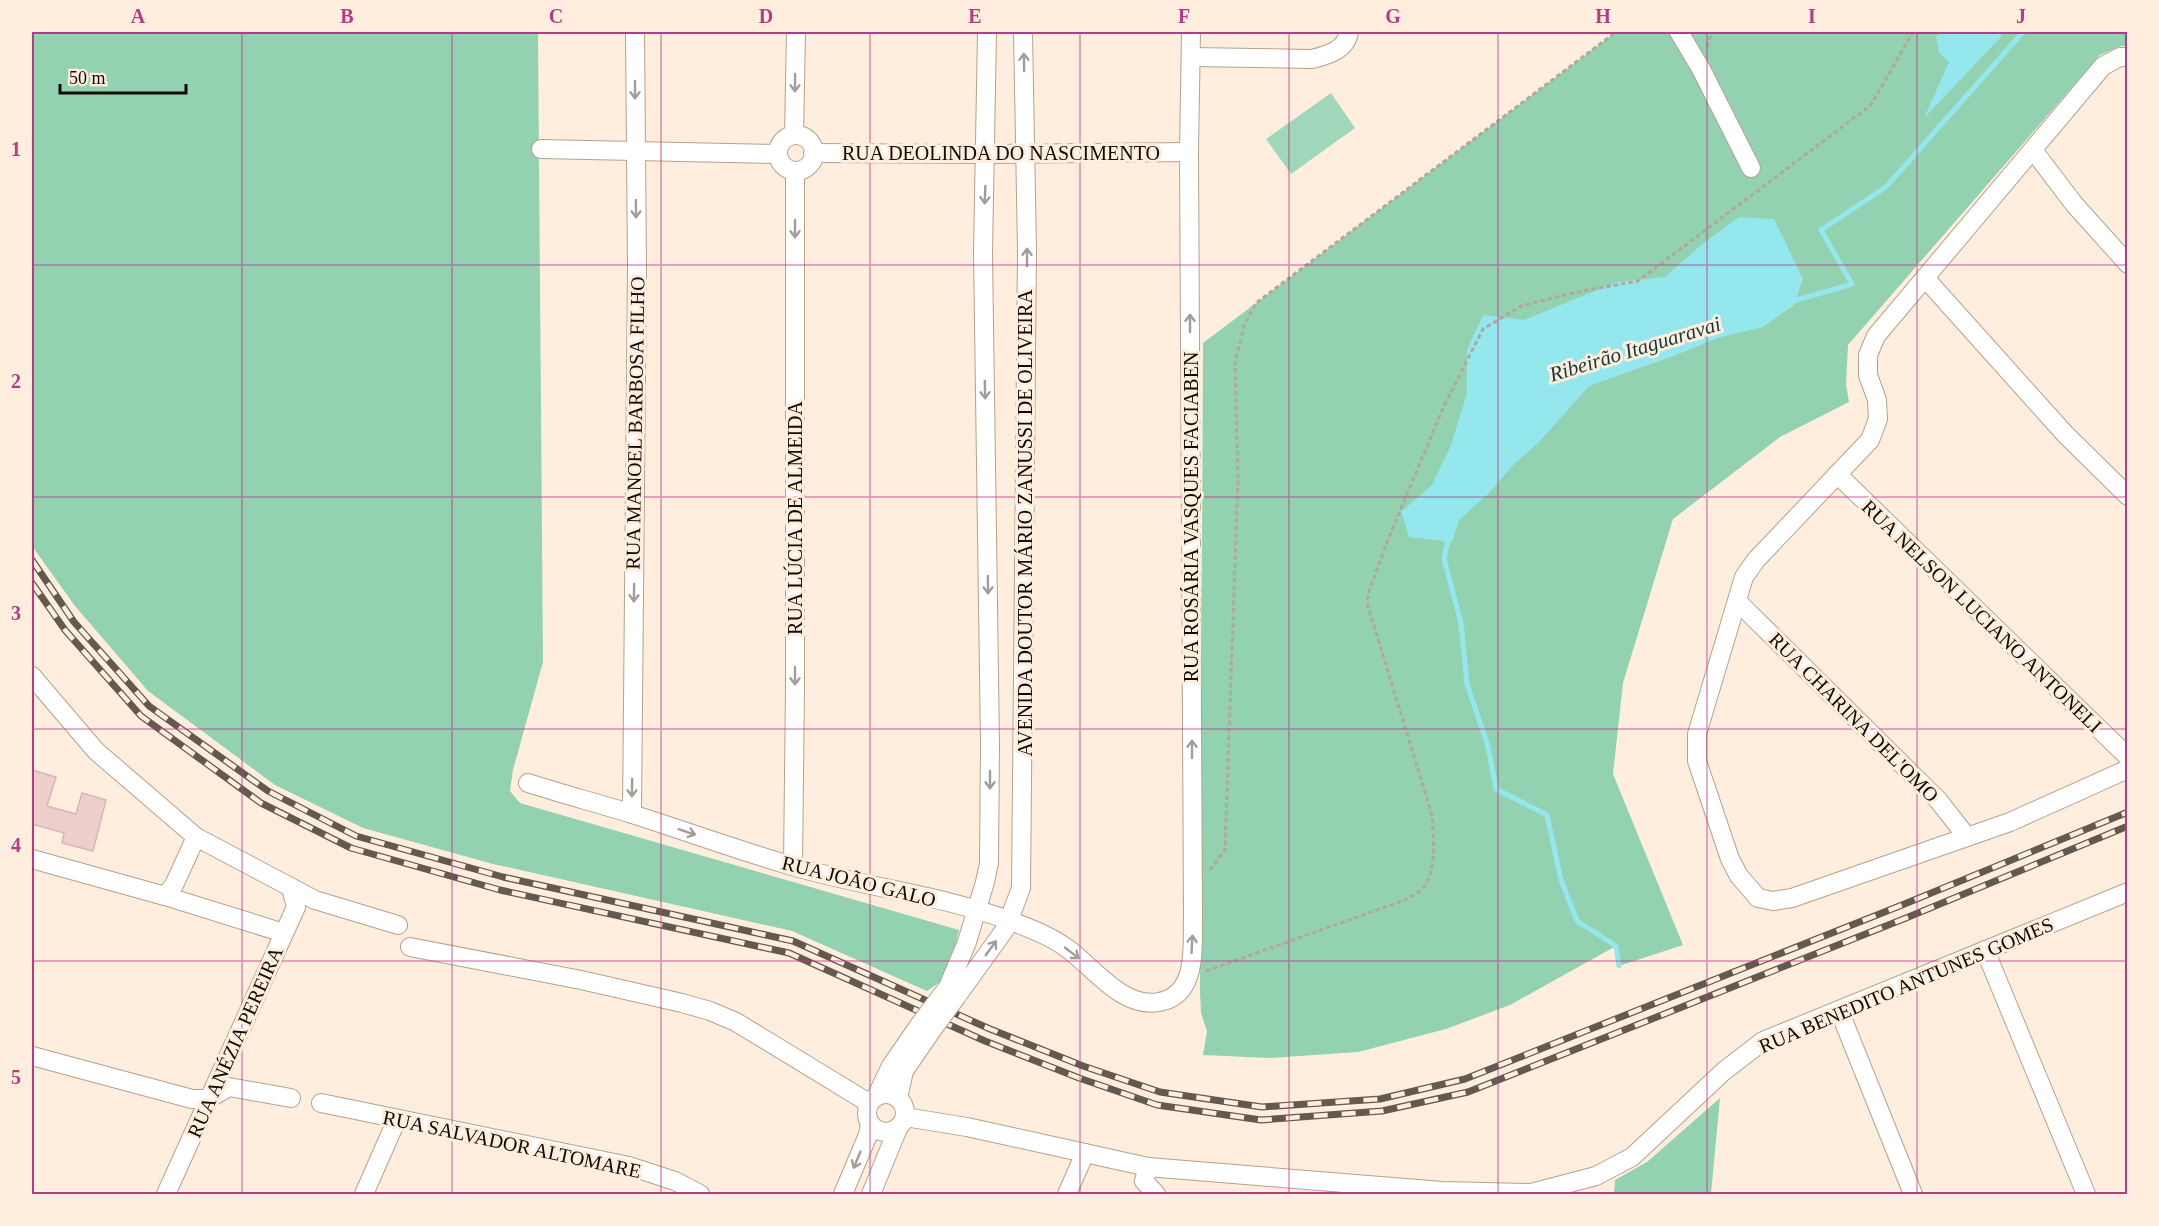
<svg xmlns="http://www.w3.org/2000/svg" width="2159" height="1226" viewBox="0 0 2159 1226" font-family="Georgia,serif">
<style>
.green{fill:#a0d6ba}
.forest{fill:#92d2b1}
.water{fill:#95e7ee}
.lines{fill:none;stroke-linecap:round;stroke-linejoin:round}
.stream{stroke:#95e7ee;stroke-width:5}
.building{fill:#eececc;stroke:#d6b7b5;stroke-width:1.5}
.minor-casing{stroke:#b5a18e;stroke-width:20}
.path{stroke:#b4a698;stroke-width:3;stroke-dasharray:4.5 3;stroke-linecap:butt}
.minor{stroke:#fff;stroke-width:18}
.rail-casing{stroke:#63594f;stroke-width:7}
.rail{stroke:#fed;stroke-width:4.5;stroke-dasharray:14;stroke-linecap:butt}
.minor-bridge-casing{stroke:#b5a18e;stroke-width:20;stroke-linecap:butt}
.minor-bridge{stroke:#fff;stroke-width:18}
.oneway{stroke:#a09d9b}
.grid{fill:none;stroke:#b83985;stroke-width:1.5;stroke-opacity:0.55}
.labels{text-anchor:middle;stroke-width:6;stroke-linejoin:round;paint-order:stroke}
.street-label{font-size:20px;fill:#110a04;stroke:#fed}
.water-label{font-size:21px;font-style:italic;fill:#11393c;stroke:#fed}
.neatline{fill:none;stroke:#b83985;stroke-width:2}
.grid-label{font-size:20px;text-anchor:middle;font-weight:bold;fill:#b83985}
</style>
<rect width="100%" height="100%" fill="#fed"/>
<polygon class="green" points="1331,93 1355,128 1291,174 1266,139"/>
<g class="forest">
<polygon points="32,32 538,32 543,662 513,770 510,791 520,803 959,930 952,960 944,979 927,991 792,931 493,864 363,828 275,785 148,691 75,606 32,546"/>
<polygon points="1616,32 2127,32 2127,46 2121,46 2100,55 1848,345 1846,384 1849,402 1780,437 1673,519 1623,683 1613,774 1683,945 1619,966 1616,946 1510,1005 1446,1029 1358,1052 1270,1058 1203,1055 1207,1031 1201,1013 1200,992 1203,343"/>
<polygon points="1720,1098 1711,1194 1614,1194 1615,1180 1647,1162"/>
</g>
<g class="water">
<polygon points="1944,32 2003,32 2000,38 1924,118 1949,62 1939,53 1936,36"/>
<polygon points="1739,217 1774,219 1803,279 1794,305 1763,327 1718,338 1676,355 1589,386 1540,441 1514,464 1488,494 1459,520 1452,542 1409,537 1401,512 1432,485 1451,445 1467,393 1467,350 1483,315 1524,320 1617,282 1665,277 1700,246"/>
</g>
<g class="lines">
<g class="stream">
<polyline points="1790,302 1852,284 1821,230 1886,187 2023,32"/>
<polyline points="1449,534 1444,559 1461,623 1467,684 1488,746 1496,789 1547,815 1561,880 1577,921 1616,946 1619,966"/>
</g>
</g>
<polygon class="building" points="32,770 56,777 47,806 76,814 82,793 106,800 93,851 62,843 64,833 32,824"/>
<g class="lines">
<g class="minor-casing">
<g id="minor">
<polyline points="1679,32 1701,69 1751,168"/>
<path d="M1191,57L1312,59C1328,55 1346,50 1349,32"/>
<polyline points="2128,57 2120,57 2103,66 1876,336 1868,355 1868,375 1877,400 1878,419 1870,440 1756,560 1744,577 1697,734 1697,761 1730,859 1739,876 1758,898 1773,901 1792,898 2010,822 2128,769"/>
<polyline points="794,135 796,32"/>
<circle cx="796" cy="153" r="18"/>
<polyline points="541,149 778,154"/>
<polyline points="2033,150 2074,204 2128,264"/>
<polyline points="813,153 986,154 1189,152"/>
<polyline points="1925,278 2065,434 2128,496"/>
<polyline points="1837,474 2128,757"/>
<polyline points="1737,601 1938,800 1967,837"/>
<polyline points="32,676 96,751 196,837 315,900 398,925"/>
<path d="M528,783C562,794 597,803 632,814C685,831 738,850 792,866C864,887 941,895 1011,921C1031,929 1051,936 1068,949C1094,968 1123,1009 1159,1002C1199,995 1192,945 1193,914L1189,152L1191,32"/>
<polyline points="632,814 637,267 635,32"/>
<polyline points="32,859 165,896 284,933"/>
<polyline points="793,866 795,687 795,171"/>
<polyline points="165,896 174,885 196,837"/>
<polyline points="410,947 581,980 682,1003 710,1011 736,1022 869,1103"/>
<polyline points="1985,950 2086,1194"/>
<polyline points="948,987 967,942 985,882 989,863 990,745 983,253 987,32"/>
<polyline points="957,996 1006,928 1021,888 1027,251 1023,32"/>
<polyline points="1839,1010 1913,1194"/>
<polyline points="32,1056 192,1099 208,1099 229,1087 291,1098"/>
<circle cx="886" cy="1113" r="19"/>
<polyline points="877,1095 891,1066 920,1024"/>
<polyline points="898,1098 904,1071 932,1030"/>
<polyline points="321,1103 629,1166 675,1181 700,1194"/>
<polyline points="905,1117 967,1127 1148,1167 1442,1191 1531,1193 1596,1176 1632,1157 1724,1071 1763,1041 2128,892"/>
<polyline points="1148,1167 1144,1181 1156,1194"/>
<polyline points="166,1194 296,907 291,888"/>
<polyline points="364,1194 397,1119"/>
<polyline points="843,1194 868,1135 870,1124"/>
<polyline points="871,1194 899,1126"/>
<polyline points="1067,1194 1085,1153"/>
</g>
</g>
<g class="path">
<polyline points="1707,47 1712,32"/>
<polyline points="1210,870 1225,850 1238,478 1235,362 1245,323 1256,303 1616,32"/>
<path d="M1206,971L1405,900C1411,896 1421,892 1425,886C1437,865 1433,838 1432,815L1367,603L1369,591L1387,542L1443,408L1483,329L1521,306L1572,293L1638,281L1871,105L1913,32"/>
</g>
<use href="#minor" class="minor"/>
<g class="rail-casing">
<g id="rail">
<polyline points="32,560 74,622 149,706 268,791 356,836 503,877 793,941 990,1029 1083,1066 1160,1092 1262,1107 1380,1099 1465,1079 1902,905 2128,812"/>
<polyline points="32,583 65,630 141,716 261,803 351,848 500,890 789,953 985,1041 1079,1078 1157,1105 1261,1120 1382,1111 1468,1092 1906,918 2128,826"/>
</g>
</g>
<use href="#rail" class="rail"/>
<g class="minor-bridge-casing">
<g id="minor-bridge">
<polyline points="920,1024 948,987"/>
<polyline points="932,1030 957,996"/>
</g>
</g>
<use href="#minor-bridge" class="minor-bridge"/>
</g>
<defs><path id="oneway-shaft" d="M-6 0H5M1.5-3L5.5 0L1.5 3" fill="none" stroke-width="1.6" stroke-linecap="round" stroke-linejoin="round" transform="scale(1.5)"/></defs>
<g class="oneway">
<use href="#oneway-shaft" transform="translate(1024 62) rotate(-91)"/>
<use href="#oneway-shaft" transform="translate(795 83) rotate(91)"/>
<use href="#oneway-shaft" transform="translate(635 90) rotate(90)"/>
<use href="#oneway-shaft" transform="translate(985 195) rotate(92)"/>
<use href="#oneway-shaft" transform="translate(636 209) rotate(89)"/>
<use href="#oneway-shaft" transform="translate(795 229) rotate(90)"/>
<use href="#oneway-shaft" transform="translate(1027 257) rotate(-90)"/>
<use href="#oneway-shaft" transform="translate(1190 323) rotate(-90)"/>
<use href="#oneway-shaft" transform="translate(985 390) rotate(89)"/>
<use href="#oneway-shaft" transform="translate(988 585) rotate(89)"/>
<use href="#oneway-shaft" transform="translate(634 593) rotate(91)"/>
<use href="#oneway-shaft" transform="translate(795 676) rotate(90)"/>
<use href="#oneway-shaft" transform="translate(1192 749) rotate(-90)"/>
<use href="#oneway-shaft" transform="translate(990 780) rotate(90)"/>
<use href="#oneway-shaft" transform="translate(632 788) rotate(91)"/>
<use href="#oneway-shaft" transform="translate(687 832) rotate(18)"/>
<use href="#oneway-shaft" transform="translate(1192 944) rotate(-87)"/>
<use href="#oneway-shaft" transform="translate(991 948) rotate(-54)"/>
<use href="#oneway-shaft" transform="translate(1072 953) rotate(38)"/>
<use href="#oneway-shaft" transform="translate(857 1160) rotate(113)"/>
</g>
<path class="grid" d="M242,32V1194M452,32V1194M661,32V1194M870,32V1194M1080,32V1194M1289,32V1194M1498,32V1194M1707,32V1194M1917,32V1194M32,265H2128M32,497H2128M32,729H2128M32,961H2128"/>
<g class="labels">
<g class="street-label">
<text x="1001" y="160">RUA DEOLINDA DO NASCIMENTO</text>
<text transform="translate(635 423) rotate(-89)" y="7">RUA MANOEL BARBOSA FILHO</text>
<text transform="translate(1191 517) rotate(-90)" y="7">RUA ROSÁRIA VASQUES FACIABEN</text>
<text transform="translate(795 518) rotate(-90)" y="7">RUA LÚCIA DE ALMEIDA</text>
<text transform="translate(1025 523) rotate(-90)" y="7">AVENIDA DOUTOR MÁRIO ZANUSSI DE OLIVEIRA</text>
<text transform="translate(1982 616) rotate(44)" y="7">RUA NELSON LUCIANO ANTONELI</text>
<text transform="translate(1854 717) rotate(45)" y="7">RUA CHARINA DEL'OMO</text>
<text transform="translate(859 881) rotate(14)" y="7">RUA JOÃO GALO</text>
<text transform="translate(1906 985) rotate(-23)" y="7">RUA BENEDITO ANTUNES GOMES</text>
<text transform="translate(235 1042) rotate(-66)" y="7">RUA ANÉZIA PEREIRA</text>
<text transform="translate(512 1144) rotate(12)" y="7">RUA SALVADOR ALTOMARE</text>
</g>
<g class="water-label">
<text transform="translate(1635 349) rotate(-17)" y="7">Ribeirão Itaguaravai</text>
</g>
</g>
<rect width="2159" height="1226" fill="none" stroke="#ffeedd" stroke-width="66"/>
<path d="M60 84v9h126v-9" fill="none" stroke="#110a04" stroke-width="3"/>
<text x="69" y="84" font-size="18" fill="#110a04" stroke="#ffeedd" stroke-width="4.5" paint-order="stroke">50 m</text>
<rect x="33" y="33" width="2093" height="1160" class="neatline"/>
<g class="grid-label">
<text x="138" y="23">A</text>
<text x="347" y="23">B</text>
<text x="556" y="23">C</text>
<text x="766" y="23">D</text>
<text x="975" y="23">E</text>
<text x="1184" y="23">F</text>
<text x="1393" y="23">G</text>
<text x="1603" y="23">H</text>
<text x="1812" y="23">I</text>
<text x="2021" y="23">J</text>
<text x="16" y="156">1</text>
<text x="16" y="388">2</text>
<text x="16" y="620">3</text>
<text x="16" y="852">4</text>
<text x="16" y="1084">5</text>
</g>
</svg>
